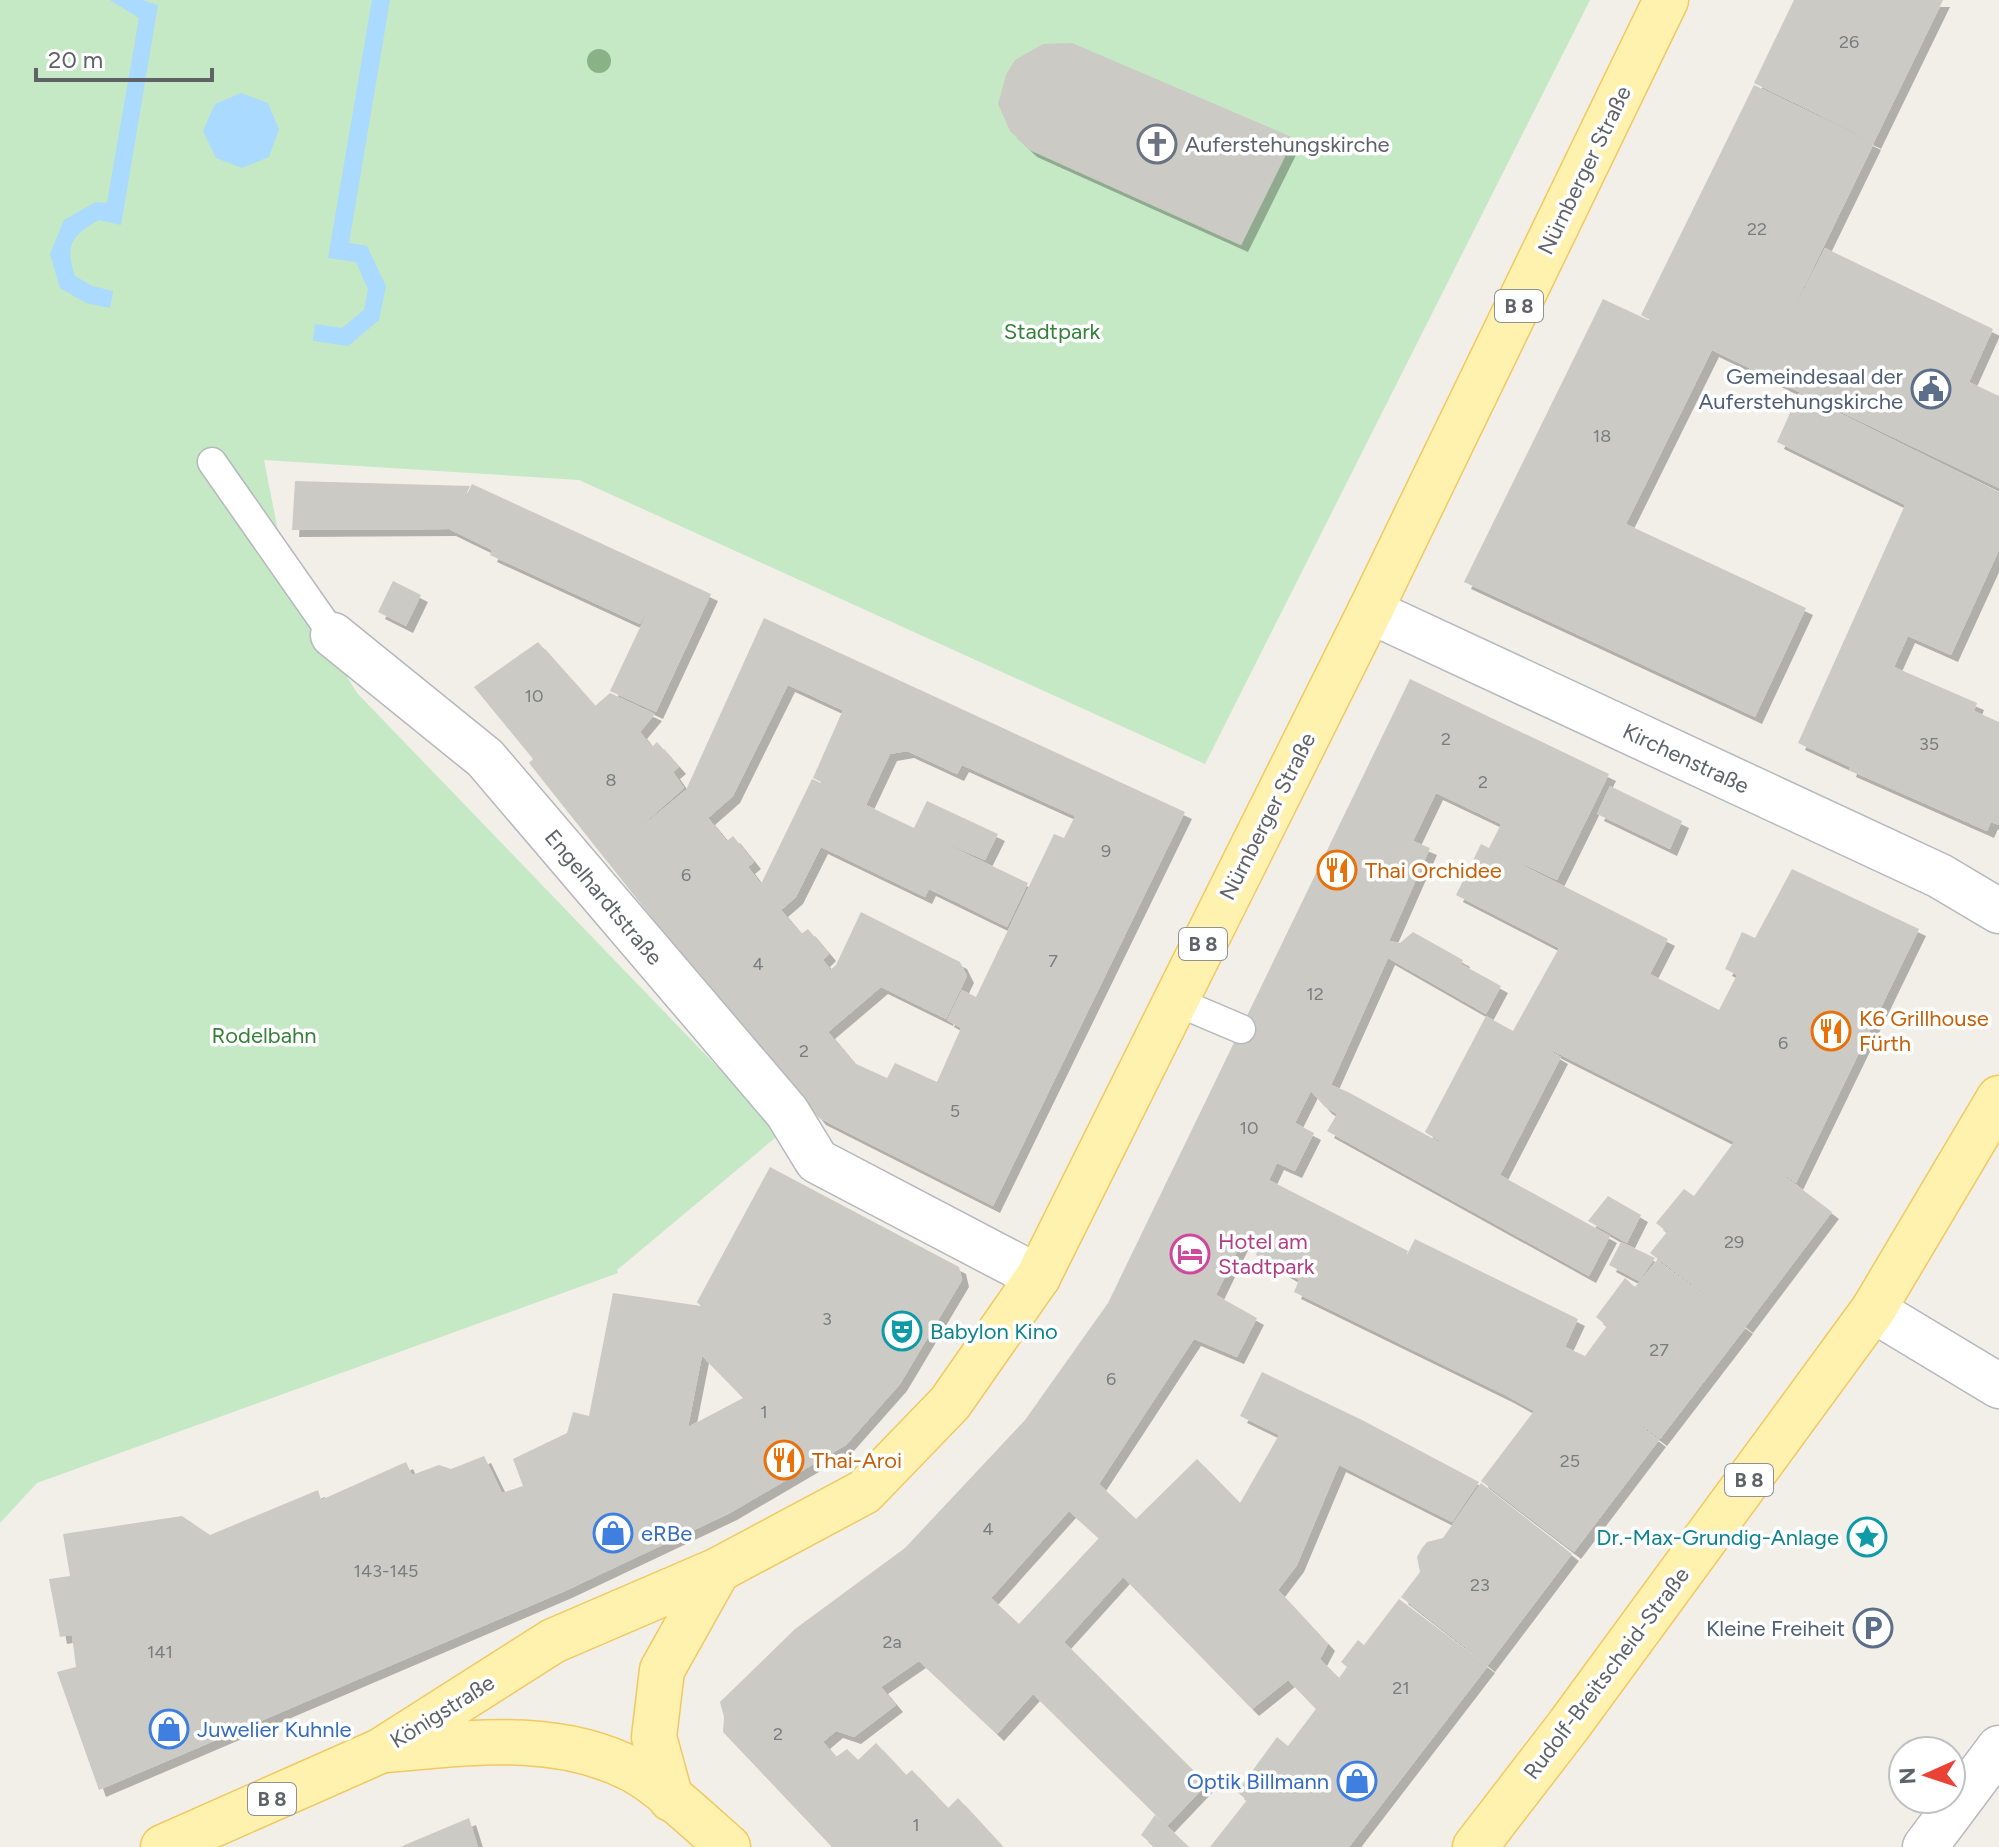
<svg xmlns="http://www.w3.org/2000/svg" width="1999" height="1847" viewBox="0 0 1999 1847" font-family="Figtree,sans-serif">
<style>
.green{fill:#c5e8c5}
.water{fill:#aadaff}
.building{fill:#cccac5;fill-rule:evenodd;filter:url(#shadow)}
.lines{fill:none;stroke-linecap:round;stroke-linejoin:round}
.lane-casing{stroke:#b5b8bc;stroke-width:31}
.street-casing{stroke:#b5b8bc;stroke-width:47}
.primary-casing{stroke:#f2c960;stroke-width:47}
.lane{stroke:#fff;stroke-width:28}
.street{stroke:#fff;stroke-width:44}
.primary{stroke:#fff2af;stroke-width:44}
.tree{fill:#89b387}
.labels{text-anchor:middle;stroke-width:7;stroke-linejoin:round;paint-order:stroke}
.number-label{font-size:18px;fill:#7a7d7f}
.shield{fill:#fff;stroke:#8f9295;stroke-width:2}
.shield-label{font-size:20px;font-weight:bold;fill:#5f6368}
.worship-label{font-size:22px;fill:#5b616d;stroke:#fff;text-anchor:start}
.street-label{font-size:22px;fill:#5f6368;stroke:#fff}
.park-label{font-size:22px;fill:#348238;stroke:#fff}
.service-label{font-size:22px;fill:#4e5e75;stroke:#fff;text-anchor:end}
.food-label{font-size:22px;fill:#c56008;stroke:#fff;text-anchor:start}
.hotel-label{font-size:22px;fill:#b23c85;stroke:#fff;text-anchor:start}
.culture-label{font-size:22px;fill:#0d838f;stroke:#fff;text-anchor:start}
.shop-label{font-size:22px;fill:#366cbe;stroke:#fff;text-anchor:start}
</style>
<defs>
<filter id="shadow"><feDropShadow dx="7" dy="7" stdDeviation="0" flood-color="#0004"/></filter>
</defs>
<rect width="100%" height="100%" fill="#f1efe8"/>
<polygon class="green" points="0,0 1590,0 1205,764 579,480 264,460 288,582 357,693 781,1133 617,1270 618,1273 37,1483 0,1523"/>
<g class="water">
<path d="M110,0H142L158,5L121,225L99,220C71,236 65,245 75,276L92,286L113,291L110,308L86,303L60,288L50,254L64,220L96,202L107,203L139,18Z"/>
<polygon points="372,0 390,0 349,243 367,246 386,286 379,320 348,346 313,341 315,324 342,328 364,310 368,289 356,262 328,258"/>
<polygon points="241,93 268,103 279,129 269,157 242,168 216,158 203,131 215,104"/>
</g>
<g class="building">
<polygon points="1794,0 1943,0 1874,142 1754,83"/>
<polygon points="1072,43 1294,138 1241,245 1030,150 1010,131 998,104 1006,75 1015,60 1043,44"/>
<polygon points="1754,85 1874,143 1770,357 1825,248 1993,329 1969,382 1999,396 1999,488 1712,350 1626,524 1806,608 1755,717 1464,582 1603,299 1661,326 1641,315"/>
<polygon points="1799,393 1999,492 1999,550 1951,655 1908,636 1894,667 1977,703 1974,711 1999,722 1999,825 1991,822 1987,831 1849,770 1850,767 1798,743 1905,505 1777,442"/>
<polygon points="295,481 470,486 456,517 472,484 711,594 656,712 610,691 654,598 640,624 490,555 492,550 449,529 292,530"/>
<polygon points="393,581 421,595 406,626 378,612"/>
<path d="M764,618L1185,812L993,1206L819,1118L679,952L529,763L533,759L474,687L538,642L595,706L610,693L655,714L640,732L652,747L657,742L679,767L673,772L684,788L624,841L686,790ZM788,685L842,710L850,694L813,778L850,796L812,779L761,884L748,867L754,862L733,836L727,841L708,818L733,796ZM907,751L957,774L962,765L1075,816L1064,838L1054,834L976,997L962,990L947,1020L961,1028L937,1082L895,1063L887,1078L854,1063L828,1032L881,987L946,1019L967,976L960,962L861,912L836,965L825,975L830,969L823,960L829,954L808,929L801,934L781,910L796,897L821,847L925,897L929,889L1007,927L1028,883L929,836L985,860L998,834L927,801L914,828L866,805L890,754Z"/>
<path d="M1410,679L1609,774L1557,880L1491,849L1668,939L1650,974L1719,1010L1737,975L1725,969L1742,932L1755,938L1792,869L1919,929L1796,1183L1745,1146L1832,1212L1746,1326L1650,1253L1667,1232L1656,1223L1684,1189L1694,1196L1734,1142L1537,1043L1561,1057L1500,1175L1610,1236L1589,1276L1327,1131L1337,1114L1325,1107L1311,1091L1295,1123L1314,1133L1295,1171L1277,1163L1269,1180L1408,1251L1395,1278L1415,1239L1578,1319L1565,1347L1585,1356L1607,1326L1596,1317L1625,1278L1635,1287L1657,1260L1746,1327L1660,1439L1580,1380L1659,1440L1574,1552L1481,1481L1534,1411L1507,1396L1294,1292L1299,1280L1256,1255L1262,1241L1246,1233L1216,1295L1257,1318L1237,1357L1194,1339L1099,1484L1136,1519L1197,1459L1240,1503L1279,1435L1240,1416L1262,1372L1362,1420L1479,1482L1452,1522L1339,1465L1297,1565L1278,1590L1328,1644L1320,1659L1339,1678L1347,1667L1341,1662L1358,1640L1364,1645L1399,1599L1488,1666L1349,1847H1210L1247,1800L1237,1792L1277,1737L1288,1746L1328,1693L1315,1708L1288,1680L1252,1709L1123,1577L1064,1642L1207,1784L1167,1826L1033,1694L997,1734L919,1661L881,1687L896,1705L854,1737L836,1731L823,1742L836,1757L847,1749L858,1760L876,1743L906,1775L912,1770L948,1808L958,1798L1003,1847H832L723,1732L724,1717L720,1702L795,1629L905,1548L1025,1420L1108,1303ZM1436,793L1501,824L1489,848L1481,844L1456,895L1559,948L1513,1031L1486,1016L1425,1132L1459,1153L1348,1092L1331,1085L1388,958L1486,1014L1501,986L1461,964L1463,960L1413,932L1400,943L1389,941L1430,848L1413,841ZM1069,1511L1099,1538L1019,1624L991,1598Z"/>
<polygon points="1610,786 1682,821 1670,849 1597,814"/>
<path d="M770,1167L959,1267L962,1280L900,1384L846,1445L730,1513L565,1591L99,1790L57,1672L76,1667L72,1635L60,1637L49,1579L70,1576L63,1534L182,1516L210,1535L318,1490L321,1500L406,1462L412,1475L439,1465L451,1469L484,1456L502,1493L523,1486L513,1459L567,1433L573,1412L589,1416L613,1293L701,1306L697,1302ZM702,1356L743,1398L688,1427Z"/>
<polygon points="1608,1196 1641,1215 1627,1243 1588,1221"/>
<polygon points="1621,1242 1655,1258 1639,1281 1609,1265"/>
<polygon points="1481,1483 1572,1554 1488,1665 1401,1597 1420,1572 1417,1557 1422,1548 1427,1542 1443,1538"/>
<polygon points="1155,1815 1166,1825 1189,1847 1155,1847 1141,1835"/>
<polygon points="469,1818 478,1847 400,1847"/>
</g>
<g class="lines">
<g class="lane-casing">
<g id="lane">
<polyline points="212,462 333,635"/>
<polyline points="1175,1001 1241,1029"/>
</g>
</g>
<g class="street-casing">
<g id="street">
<polyline points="1370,611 1940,876 1999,911"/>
<polyline points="333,635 485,758 787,1112 817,1161 1038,1277"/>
<polyline points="1873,1310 1999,1386"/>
<polyline points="1925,1847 1999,1748"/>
</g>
</g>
<g class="primary-casing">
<g id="primary">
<path d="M386,1750C469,1743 556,1730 633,1770C661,1785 703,1825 728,1847"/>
<polyline points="671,1799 654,1737 662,1670 718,1570"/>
<polyline points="163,1847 380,1751 553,1641 718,1570 864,1492 950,1403 1038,1277 1370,611 1666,0"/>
<polyline points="1475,1847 1569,1725 1873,1310 1999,1098"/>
</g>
</g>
<use href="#lane" class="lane"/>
<use href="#street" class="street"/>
<use href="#primary" class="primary"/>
</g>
<circle class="tree" cx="599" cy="61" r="12"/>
<defs>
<g id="church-ring" transform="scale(2)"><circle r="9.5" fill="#fff" stroke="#6b7280" stroke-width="1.5"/><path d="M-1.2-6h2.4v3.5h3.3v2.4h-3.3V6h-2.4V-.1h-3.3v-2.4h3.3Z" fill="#6b7280"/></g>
<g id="civic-ring" transform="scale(2)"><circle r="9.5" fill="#fff" stroke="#5c6f8a" stroke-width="1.5"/><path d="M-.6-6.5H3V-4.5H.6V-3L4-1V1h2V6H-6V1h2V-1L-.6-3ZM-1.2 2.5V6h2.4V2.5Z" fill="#5c6f8a"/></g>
<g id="restaurant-ring" transform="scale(2)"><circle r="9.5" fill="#fff" stroke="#e8710a" stroke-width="1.5"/><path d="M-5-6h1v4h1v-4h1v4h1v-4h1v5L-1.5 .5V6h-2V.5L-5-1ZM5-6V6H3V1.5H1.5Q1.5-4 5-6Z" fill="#e8710a"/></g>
<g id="hotel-ring" transform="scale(2)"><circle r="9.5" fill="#fff" stroke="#d1479c" stroke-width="1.5"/><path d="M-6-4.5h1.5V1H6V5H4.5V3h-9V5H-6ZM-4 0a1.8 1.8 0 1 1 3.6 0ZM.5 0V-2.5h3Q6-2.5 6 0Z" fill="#d1479c"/></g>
<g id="theatre-ring" transform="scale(2)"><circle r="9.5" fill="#fff" stroke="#0f9aa8" stroke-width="1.5"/><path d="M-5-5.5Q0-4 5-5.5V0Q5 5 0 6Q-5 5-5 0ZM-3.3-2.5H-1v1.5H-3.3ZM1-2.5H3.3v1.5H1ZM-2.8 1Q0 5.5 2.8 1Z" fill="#0f9aa8"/></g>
<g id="shop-ring" transform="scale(2)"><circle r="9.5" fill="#fff" stroke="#3f7fe0" stroke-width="1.5"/><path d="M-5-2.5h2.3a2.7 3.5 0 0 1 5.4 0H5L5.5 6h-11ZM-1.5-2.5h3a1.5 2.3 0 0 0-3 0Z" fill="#3f7fe0"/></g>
<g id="sight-ring" transform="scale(2)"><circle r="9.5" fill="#fff" stroke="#0f9aa8" stroke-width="1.5"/><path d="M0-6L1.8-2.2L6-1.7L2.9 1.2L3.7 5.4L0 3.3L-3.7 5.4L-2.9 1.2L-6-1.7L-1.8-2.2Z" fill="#0f9aa8"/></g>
<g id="parking-ring" transform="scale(2)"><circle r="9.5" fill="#fff" stroke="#5c6f8a" stroke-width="1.5"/><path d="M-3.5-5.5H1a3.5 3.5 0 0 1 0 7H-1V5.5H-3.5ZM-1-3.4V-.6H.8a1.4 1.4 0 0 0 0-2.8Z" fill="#5c6f8a"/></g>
</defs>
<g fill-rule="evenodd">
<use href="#church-ring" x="1157" y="144"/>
<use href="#civic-ring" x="1931" y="389"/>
<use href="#restaurant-ring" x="1337" y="870"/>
<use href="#restaurant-ring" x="1831" y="1031"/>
<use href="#hotel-ring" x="1190" y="1254"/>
<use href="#theatre-ring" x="902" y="1331"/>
<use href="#restaurant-ring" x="784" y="1460"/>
<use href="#shop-ring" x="613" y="1533"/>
<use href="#sight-ring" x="1867" y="1537"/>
<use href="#parking-ring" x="1873" y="1628"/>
<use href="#shop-ring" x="169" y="1729"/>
<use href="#shop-ring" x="1357" y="1781"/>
</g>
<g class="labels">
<g class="number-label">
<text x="1849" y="48">26</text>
<text x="1757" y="235">22</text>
<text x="1602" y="442">18</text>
<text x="534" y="702">10</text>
<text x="1446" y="745">2</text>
<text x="1929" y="750">35</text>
<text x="611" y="786">8</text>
<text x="1483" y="788">2</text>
<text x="1106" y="857">9</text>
<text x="686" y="881">6</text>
<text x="1053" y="967">7</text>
<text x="758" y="970">4</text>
<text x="1315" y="1000">12</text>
<text x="1783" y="1049">6</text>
<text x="804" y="1057">2</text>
<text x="955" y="1117">5</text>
<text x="1249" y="1134">10</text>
<text x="1734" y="1248">29</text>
<text x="827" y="1325">3</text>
<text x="1659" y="1356">27</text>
<text x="1111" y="1385">6</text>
<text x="764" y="1418">1</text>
<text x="1570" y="1467">25</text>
<text x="988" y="1535">4</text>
<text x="386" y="1577">143-145</text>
<text x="1480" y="1591">23</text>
<text x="892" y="1648">2a</text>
<text x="160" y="1658">141</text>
<text x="1401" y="1694">21</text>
<text x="778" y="1740">2</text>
<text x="916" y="1831">1</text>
</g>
<g class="shield">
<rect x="1495" y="290" width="48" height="32" rx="6"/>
<rect x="1179" y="928" width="48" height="32" rx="6"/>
<rect x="1725" y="1464" width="48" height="32" rx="6"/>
<rect x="248" y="1783" width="48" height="32" rx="6"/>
</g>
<g class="shield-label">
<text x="1519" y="313">B 8</text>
<text x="1203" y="951">B 8</text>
<text x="1749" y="1487">B 8</text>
<text x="272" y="1806">B 8</text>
</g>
<g class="worship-label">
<text x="1185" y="152">Auferstehungskirche</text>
</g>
<g class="street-label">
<text transform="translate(1584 170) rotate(-64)" y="8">Nürnberger Straße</text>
<text transform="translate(1686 758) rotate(25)" y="8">Kirchenstraße</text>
<text transform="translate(1267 816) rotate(-63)" y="8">Nürnberger Straße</text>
<text transform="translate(604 897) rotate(50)" y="8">Engelhardtstraße</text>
<text transform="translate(1606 1673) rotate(-53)" y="8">Rudolf-Breitscheid-Straße</text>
<text transform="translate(442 1711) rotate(-32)" y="8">Königstraße</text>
</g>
<g class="park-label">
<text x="1052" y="339">Stadtpark</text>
<text x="264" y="1043">Rodelbahn</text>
</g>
<g class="service-label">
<text x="1903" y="384">Gemeindesaal der<tspan x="1903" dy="25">Auferstehungskirche</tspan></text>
<text x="1845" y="1636">Kleine Freiheit</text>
</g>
<g class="food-label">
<text x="1365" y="878">Thai Orchidee</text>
<text x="1859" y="1026">K6 Grillhouse<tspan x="1859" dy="25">Fürth</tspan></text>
<text x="812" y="1468">Thai-Aroi</text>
</g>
<g class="hotel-label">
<text x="1218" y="1249">Hotel am<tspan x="1218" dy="25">Stadtpark</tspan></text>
</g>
<g class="culture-label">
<text x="930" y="1339">Babylon Kino</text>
<text x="1839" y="1545" text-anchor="end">Dr.-Max-Grundig-Anlage</text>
</g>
<g class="shop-label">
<text x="641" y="1541">eRBe</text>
<text x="197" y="1737">Juwelier Kuhnle</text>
<text x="1329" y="1789" text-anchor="end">Optik Billmann</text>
</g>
</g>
<g transform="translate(1927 1775) rotate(267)"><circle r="38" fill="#ffffff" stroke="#bfc1c3" stroke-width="2"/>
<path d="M0-6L14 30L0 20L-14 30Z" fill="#ea4335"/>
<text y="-12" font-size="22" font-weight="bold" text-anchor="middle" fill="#5f6368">N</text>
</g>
<path d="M36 68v12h176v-12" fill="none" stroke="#5f6368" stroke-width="4"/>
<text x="48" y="68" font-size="24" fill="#5f6368" stroke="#ffffff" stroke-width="6" paint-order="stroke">20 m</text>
</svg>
